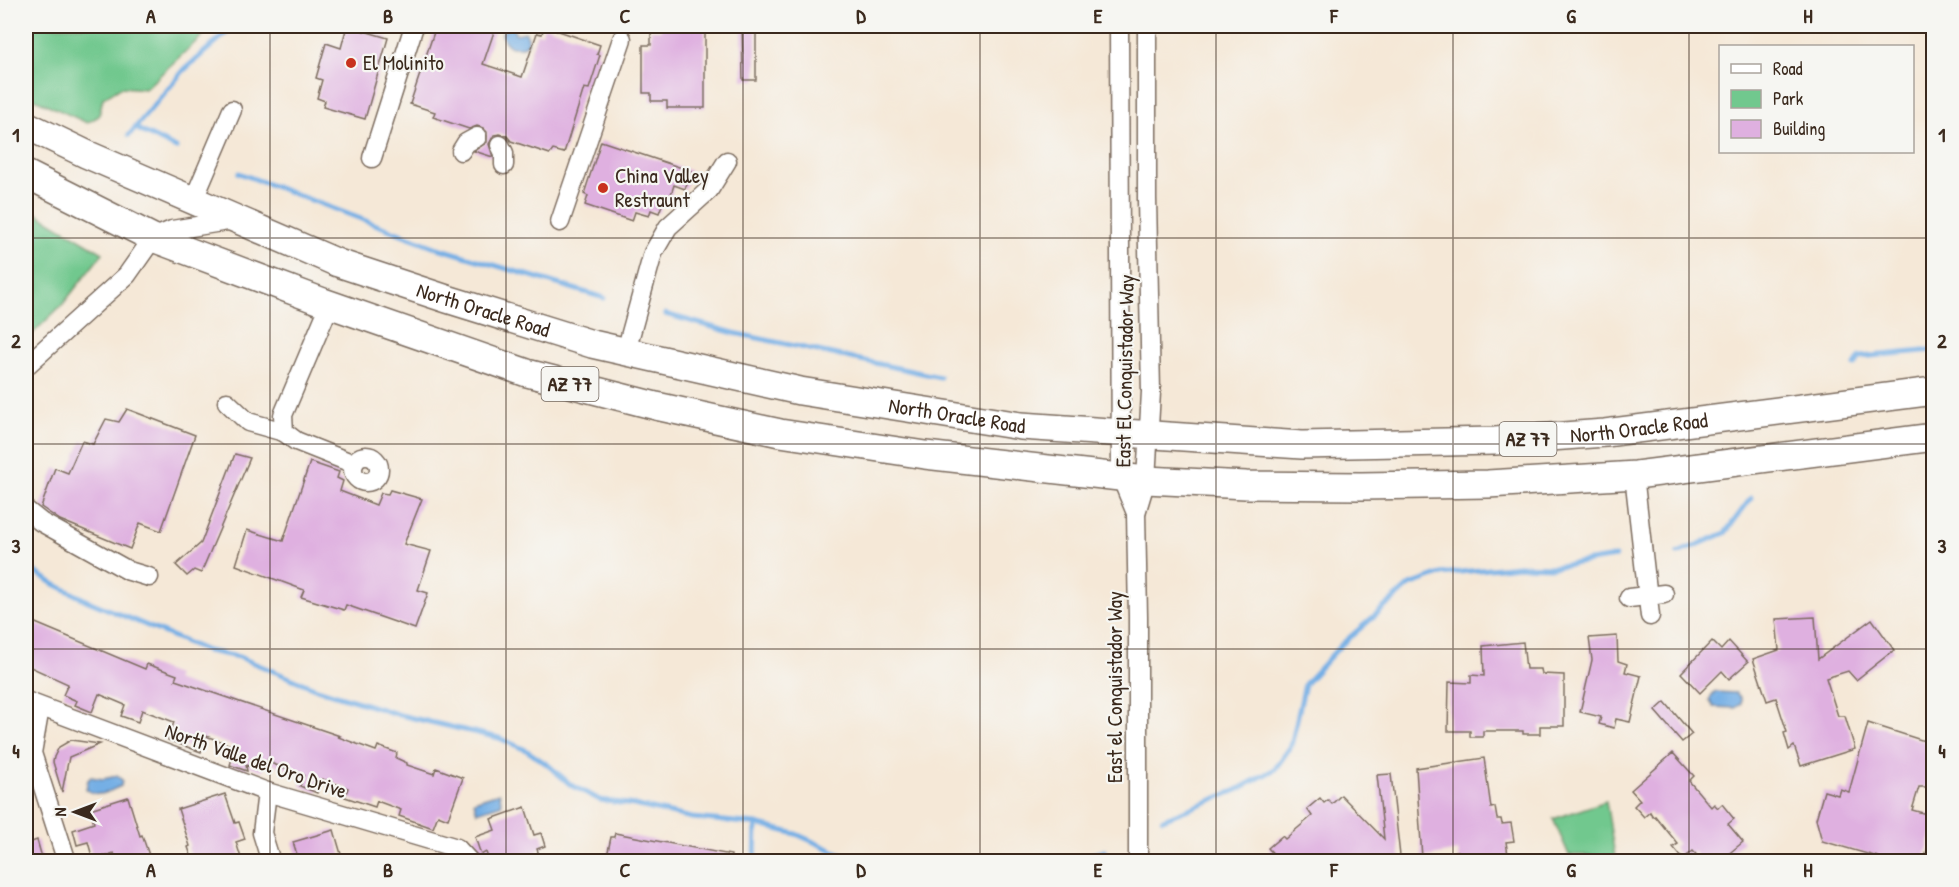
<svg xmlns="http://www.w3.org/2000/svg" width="1959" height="887" viewBox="0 0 1959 887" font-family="'Patrick Hand',sans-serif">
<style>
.green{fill:#71c88e;stroke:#567956;stroke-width:1.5}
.water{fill:#74afe5;stroke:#586c82;stroke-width:1.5}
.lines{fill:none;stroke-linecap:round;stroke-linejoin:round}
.stream{stroke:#74afe5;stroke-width:5}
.building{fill:#dfb0e0}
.minor-casing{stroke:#7c6c5f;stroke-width:21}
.highway-casing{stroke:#7c6c5f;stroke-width:30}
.minor{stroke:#fff;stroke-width:18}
.highway{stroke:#fff;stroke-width:27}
.grid{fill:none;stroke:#3b2a1e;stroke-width:1.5;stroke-opacity:0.55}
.poi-dot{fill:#c8321e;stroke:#f6f6f2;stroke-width:2}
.labels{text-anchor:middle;stroke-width:4.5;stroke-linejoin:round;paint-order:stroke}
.shield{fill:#f6f6f2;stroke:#73675e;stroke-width:1.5}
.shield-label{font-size:20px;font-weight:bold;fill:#3b2a1e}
.poi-label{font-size:21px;fill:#3b2a1e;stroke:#f6f6f2;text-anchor:start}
.street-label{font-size:21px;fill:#3b2a1e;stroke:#f6f6f2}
.neatline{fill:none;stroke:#3b2a1e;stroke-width:2}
.grid-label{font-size:20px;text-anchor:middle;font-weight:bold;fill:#3b2a1e}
</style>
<rect width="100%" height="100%" fill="#f6f6f2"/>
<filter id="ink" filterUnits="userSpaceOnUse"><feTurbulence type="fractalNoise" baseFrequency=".0167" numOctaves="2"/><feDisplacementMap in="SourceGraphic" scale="12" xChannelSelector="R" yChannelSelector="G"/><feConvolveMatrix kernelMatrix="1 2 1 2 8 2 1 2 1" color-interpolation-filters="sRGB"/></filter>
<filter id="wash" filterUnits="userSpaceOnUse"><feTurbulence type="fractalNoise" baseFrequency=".008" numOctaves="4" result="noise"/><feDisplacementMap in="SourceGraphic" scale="24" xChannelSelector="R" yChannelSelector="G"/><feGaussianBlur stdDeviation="1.35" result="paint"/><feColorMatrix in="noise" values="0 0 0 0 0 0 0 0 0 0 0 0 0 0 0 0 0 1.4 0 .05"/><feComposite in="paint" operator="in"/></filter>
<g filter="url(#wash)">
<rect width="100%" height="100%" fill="#f5e8d7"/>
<g class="green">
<polygon points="26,26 213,26 145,89 121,87 103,98 99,116 87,123 26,95"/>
<polygon points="26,207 103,253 63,304 26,340"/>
<polygon points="1606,801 1615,856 1569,855 1553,819"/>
</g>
<g class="water">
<path d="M511,27L516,34L525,32L528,37V43L523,47H511C506,43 500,38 503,31Z"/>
<polygon points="1715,692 1736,693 1741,698 1741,704 1735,708 1714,707 1709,700"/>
<path d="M117,776L122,780L121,786C107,792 100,799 86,789L88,780L91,777L103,779Z"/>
<polygon points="499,793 502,804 477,812 474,801"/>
</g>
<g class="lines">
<g class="stream">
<polyline points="135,128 176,148"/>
<polyline points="129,135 184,70 234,26"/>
<polyline points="239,173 438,248 604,298"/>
<polyline points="26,246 36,236"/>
<polyline points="665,314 734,333 940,377"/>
<polyline points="1855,365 1860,357 1934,350"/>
<polyline points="1678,553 1725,533 1751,498"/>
<polyline points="26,566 54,584 88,601 207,651 239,657 317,689 400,715 499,738 526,750 548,765 571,785 600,800 634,805 692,818 756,824 796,834 843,855 885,862"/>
<polyline points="1163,819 1237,790 1275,769 1291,746 1305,684 1341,645 1410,585 1441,574 1519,566 1553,567 1615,557"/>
<polyline points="755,862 756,824"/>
<polyline points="1063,862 1105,851"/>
</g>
</g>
<g id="blocks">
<g class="building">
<polygon points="347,26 388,38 365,119 323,107 325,101 317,98 322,80 316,78 326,43 341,48"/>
<polygon points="436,26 496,26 483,64 522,77 537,33 542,34 544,26 600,45 597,54 600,55 589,89 584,88 564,153 553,150 550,154 511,141 507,136 500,134 494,135 489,144 493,157 474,151 487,142 487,132 483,128 477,126 469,129 433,117 435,112 410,104"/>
<polygon points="661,26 705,26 705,108 667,108 667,101 651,101 651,93 643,93 643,45 651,45 651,30 661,30"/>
<polygon points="742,26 756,26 756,80 743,80"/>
<polygon points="601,141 691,171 685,189 674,185 668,204 663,202 659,213 651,210 649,216 635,212 632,221 585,205 588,196 584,194"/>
<polygon points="127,409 195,435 161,531 140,523 130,549 60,520 41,507 55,468 68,473 82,441 93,444 106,419 119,422"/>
<polygon points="235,454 250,458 201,573 194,570 187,576 176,565 201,543"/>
<polygon points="310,462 339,472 337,478 343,481 340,491 376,505 381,493 388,494 390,490 422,499 404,544 431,551 418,590 428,593 415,629 346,605 344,610 301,597 304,590 236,565 247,530 283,541"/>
<polygon points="1815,617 1818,659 1872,619 1894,650 1856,680 1848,671 1826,678 1838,716 1845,716 1855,749 1801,766 1794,746 1789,750 1784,733 1787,732 1776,698 1767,701 1753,659 1779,650 1776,619"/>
<polygon points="26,619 145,669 147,664 177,675 175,680 340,736 338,737 376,751 378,746 397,753 396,758 407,763 407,765 434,774 436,768 463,778 448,819 438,815 433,828 399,816 401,810 377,801 375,807 345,797 348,788 322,779 317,793 300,786 304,775 273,764 268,759 263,771 246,765 247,771 230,765 236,747 206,736 201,752 168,740 174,722 142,710 138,722 121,716 125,705 99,694 92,712 75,705 77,701 63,695 68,684 26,665"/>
<polygon points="1617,636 1618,661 1627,664 1625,672 1641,676 1630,722 1616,719 1614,728 1599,724 1601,717 1580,712 1592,660 1589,638"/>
<polygon points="1712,641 1721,650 1729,641 1748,662 1729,679 1722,671 1700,693 1681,673"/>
<polygon points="1523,642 1526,669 1541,669 1542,674 1564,675 1564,726 1540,726 1540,734 1523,734 1523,731 1483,731 1483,737 1470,737 1470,731 1448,731 1449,682 1471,683 1471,675 1484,676 1483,646"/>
<polygon points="1665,702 1692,734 1682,742 1655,711"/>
<polygon points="1868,723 1934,744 1934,787 1919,787 1912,810 1934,816 1934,826 1924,861 1877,861 1878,857 1822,841 1816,819 1824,791 1838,795 1840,789 1849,792"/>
<polygon points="71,740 100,744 69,757 62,792 53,762 54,757 59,747"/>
<polygon points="1673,753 1694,776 1689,781 1711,807 1714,804 1718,808 1722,804 1734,819 1728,824 1743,842 1720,861 1702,861 1693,851 1683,859 1673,847 1678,844 1655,816 1653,817 1650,812 1644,817 1634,806 1640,800 1631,790"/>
<polygon points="1484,758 1491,808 1495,807 1497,819 1501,819 1502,824 1511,823 1514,841 1506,842 1509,861 1460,861 1458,851 1422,858 1416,768"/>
<polygon points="1391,774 1400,856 1405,861 1280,861 1268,848 1282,836 1285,839 1312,816 1307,809 1320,798 1324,803 1328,800 1332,804 1341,795 1384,839 1377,775"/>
<polygon points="225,794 235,823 239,822 245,839 236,842 242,861 193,861 188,847 190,846 178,809"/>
<polygon points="128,797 140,836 142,835 151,861 117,861 114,853 93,860 88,842 77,845 73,830 94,823 90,809"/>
<polygon points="525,807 534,835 541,833 545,846 537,849 541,861 489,861 486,852 481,855 475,837 495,830 491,819"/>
<polygon points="334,830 343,861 299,861 293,842"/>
<polygon points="615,833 731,855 730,861 606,861 611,837 614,837"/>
<polygon points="37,840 43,861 26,861 26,844"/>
</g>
</g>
</g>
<g filter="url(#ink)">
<use href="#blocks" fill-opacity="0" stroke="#7c6c5f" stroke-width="1.5"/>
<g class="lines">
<g class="minor-casing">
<g id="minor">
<polyline points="1119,26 1121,477 1136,513"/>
<polyline points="500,145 504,153 504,165"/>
<polyline points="461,151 466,143 477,137"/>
<polyline points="372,158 414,26"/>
<polyline points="194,199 232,110"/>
<polyline points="560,222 622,39"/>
<polyline points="330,304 283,415 284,432 296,441 354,464"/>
<polyline points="626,351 653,253 668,227 709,190 727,161"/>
<polyline points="26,366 127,275 153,238 172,230 234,220"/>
<polyline points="227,402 248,422 284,432"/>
<circle cx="366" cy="469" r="13"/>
<polyline points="1634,475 1650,616"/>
<polyline points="26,510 41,522 129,571 149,577"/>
<polyline points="1629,598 1664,594"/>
<polyline points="26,701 267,792 457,848 470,862"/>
<polyline points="40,708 32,753 67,862"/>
<polyline points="267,792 262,833 271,862"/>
<polyline points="1138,862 1138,617 1136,513 1146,480 1151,392 1147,199 1147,26"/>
</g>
</g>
<g class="highway-casing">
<g id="highway">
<path id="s1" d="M26,125L86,154L338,263L447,299L592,344L800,391L1021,426L1302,445L1495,441L1605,433L1934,391"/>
<polyline points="26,174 153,238 323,302 527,373 656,406 780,433 925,455 1146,480 1246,485 1361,486 1488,484 1636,475 1934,437"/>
</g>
</g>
<use href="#minor" class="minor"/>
<use href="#highway" class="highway"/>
</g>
</g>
<path class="grid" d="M270,26V862M506,26V862M743,26V862M980,26V862M1216,26V862M1453,26V862M1689,26V862M26,238H1934M26,444H1934M26,649H1934"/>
<g class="poi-dot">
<circle cx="351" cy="63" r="6"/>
<circle cx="603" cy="188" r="6"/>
</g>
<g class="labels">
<g class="shield">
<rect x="541.5" y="367" width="57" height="34" rx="4.5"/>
<rect x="1499.5" y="422" width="57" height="34" rx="4.5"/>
</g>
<g class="shield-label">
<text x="570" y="391">AZ 77</text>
<text x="1528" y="446">AZ 77</text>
</g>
<g class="poi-label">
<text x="363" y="70">El Molinito</text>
<text x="615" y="183">China Valley<tspan x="615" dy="24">Restraunt</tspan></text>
</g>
<g class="street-label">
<text dy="7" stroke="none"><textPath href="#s1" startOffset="494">North Oracle Road</textPath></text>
<text transform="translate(1125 371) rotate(-89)" y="7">East El Conquistador Way</text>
<text dy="7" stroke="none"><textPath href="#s1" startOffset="980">North Oracle Road</textPath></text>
<text dy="7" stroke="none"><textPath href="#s1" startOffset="1664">North Oracle Road</textPath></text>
<text transform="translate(1115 687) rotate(-90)" y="7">East el Conquistador Way</text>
<text transform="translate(256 761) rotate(19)" y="7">North Valle del Oro Drive</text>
</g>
</g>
<rect width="1959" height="887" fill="none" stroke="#f6f6f2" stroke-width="66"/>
<rect x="1719" y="45" width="195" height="108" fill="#f6f6f2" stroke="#aba49d" stroke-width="1.5"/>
<rect x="1731" y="64" width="30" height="9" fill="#ffffff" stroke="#aba49d" stroke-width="1.5"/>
<text x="1773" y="75" font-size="18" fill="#3b2a1e">Road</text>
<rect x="1731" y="90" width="30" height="18" fill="#71c88e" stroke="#aba49d" stroke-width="1.5"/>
<text x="1773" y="105" font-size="18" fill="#3b2a1e">Park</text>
<rect x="1731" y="120" width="30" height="18" fill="#dfb0e0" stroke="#aba49d" stroke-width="1.5"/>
<text x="1773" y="135" font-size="18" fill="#3b2a1e">Building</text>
<g transform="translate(75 812) rotate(270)" stroke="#f6f6f2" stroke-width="4.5" paint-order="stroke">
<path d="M0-4.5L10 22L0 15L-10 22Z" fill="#3b2a1e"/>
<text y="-9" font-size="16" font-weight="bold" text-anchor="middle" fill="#3b2a1e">N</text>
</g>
<rect x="33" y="33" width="1893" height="821" class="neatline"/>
<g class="grid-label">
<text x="151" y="23">A</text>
<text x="388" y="23">B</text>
<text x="625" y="23">C</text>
<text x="861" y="23">D</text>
<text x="1098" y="23">E</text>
<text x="1334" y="23">F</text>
<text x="1571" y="23">G</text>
<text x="1808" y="23">H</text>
<text x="16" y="142">1</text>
<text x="1942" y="142">1</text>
<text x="16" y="348">2</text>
<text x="1942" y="348">2</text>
<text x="16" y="553">3</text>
<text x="1942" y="553">3</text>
<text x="16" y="758">4</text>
<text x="1942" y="758">4</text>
<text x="151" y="877">A</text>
<text x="388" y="877">B</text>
<text x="625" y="877">C</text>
<text x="861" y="877">D</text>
<text x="1098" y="877">E</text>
<text x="1334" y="877">F</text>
<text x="1571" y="877">G</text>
<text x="1808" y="877">H</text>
</g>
</svg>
